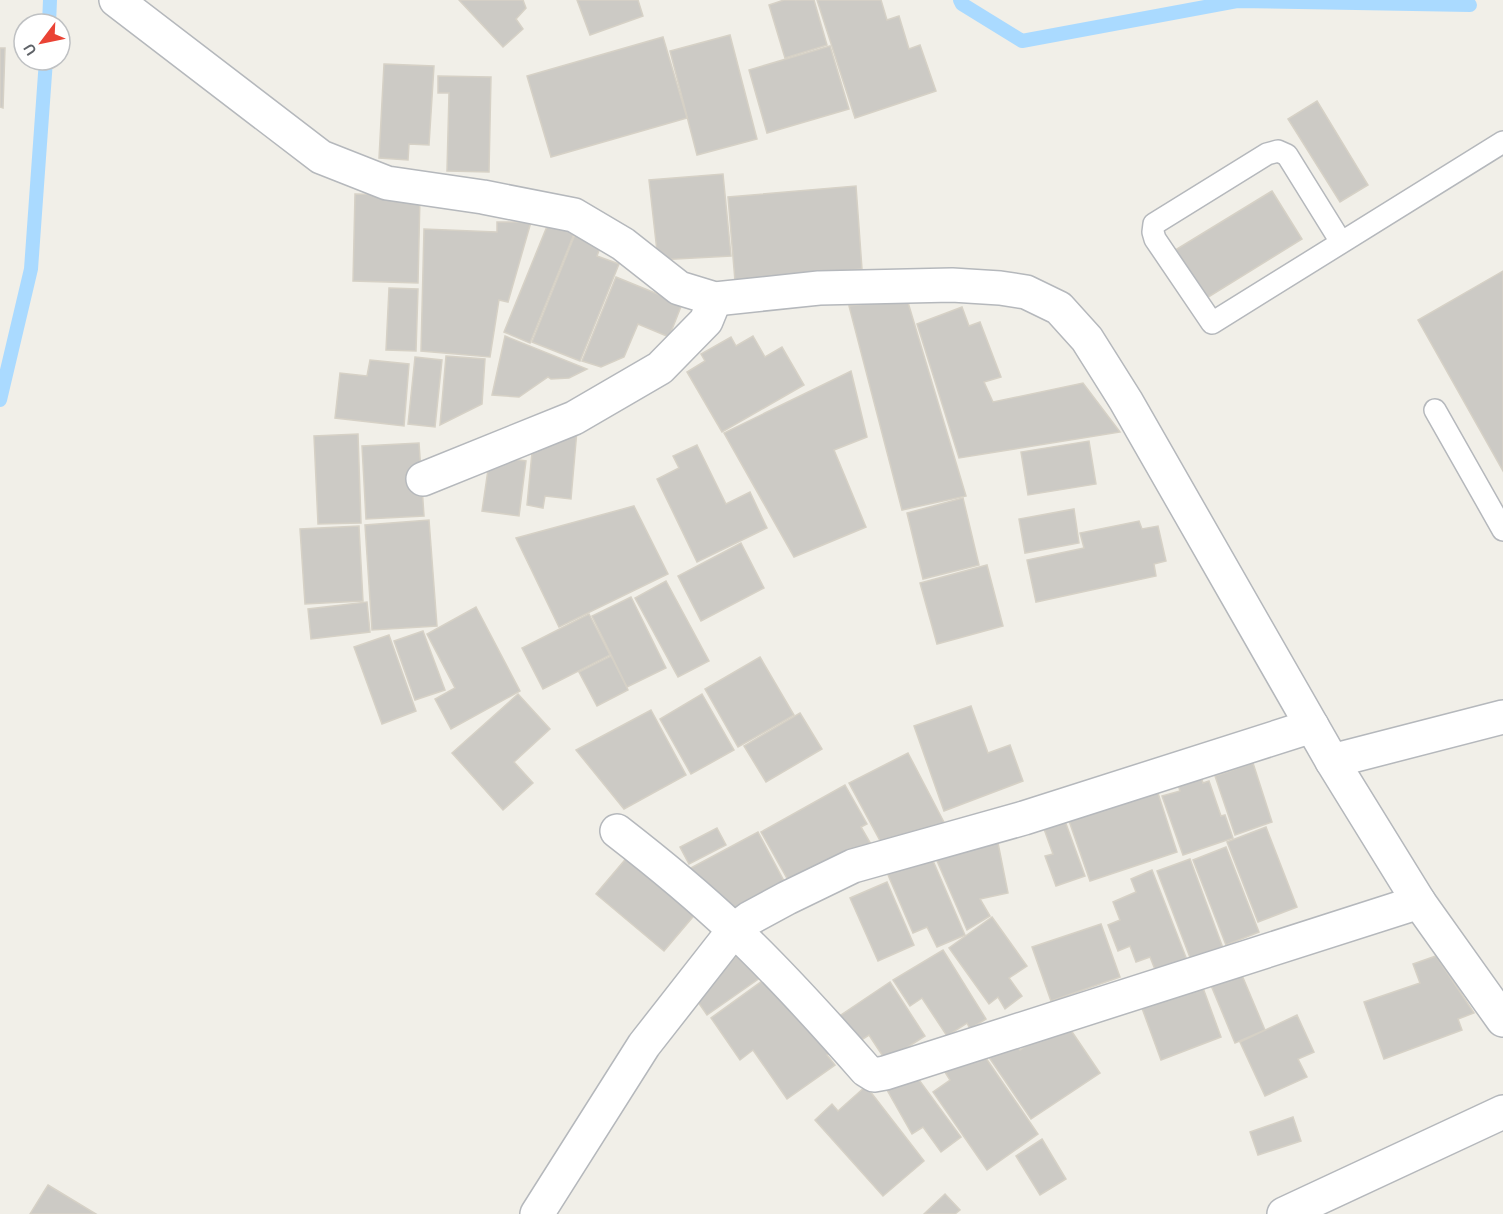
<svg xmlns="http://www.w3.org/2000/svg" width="1503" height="1214" viewBox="0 0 1503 1214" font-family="Karla,sans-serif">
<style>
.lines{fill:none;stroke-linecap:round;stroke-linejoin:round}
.stream{stroke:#aadaff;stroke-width:14}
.building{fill:#cccac5;stroke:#d6d1c6;stroke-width:1.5}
.service-casing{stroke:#b5b8bc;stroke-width:24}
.minor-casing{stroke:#b5b8bc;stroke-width:36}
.service{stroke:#fff;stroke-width:21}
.minor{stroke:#fff;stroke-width:33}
</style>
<rect width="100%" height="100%" fill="#f1efe8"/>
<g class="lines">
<g class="stream">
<polyline points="960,0 962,4 1022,41 1237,1 1470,5"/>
<polyline points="49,24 50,0"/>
<polyline points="0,400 31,269 46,60"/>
</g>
</g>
<g class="building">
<polygon points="459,0 523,0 526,8 516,19 523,29 503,47"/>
<polygon points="577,0 638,0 643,16 590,35"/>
<polygon points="784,0 814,0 827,45 785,58 769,5"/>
<polygon points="817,0 881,0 887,20 899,16 909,49 920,45 936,91 855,118"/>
<polygon points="730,35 757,139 697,155 670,51"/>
<polygon points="663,37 687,118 551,157 527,76"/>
<polygon points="830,46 849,109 767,133 749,70"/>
<polygon points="0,48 5,48 3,108 0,107"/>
<polygon points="384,64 434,66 429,145 409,144 408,160 379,158"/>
<polygon points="438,76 491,77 489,172 447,171 449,93 438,93"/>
<polygon points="1317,101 1368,185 1340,202 1288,119"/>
<polygon points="723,174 731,256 658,260 649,180"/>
<polygon points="856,186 862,269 735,281 728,197"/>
<polygon points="1272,191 1302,239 1202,301 1172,252"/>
<polygon points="355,194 420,196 418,283 353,281"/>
<polygon points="550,219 576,229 530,343 504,332"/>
<polygon points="497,222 531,222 508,302 499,300 490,357 421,351 424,229 497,232"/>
<polygon points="578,227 604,237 597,256 619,264 580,361 532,342"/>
<polygon points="1503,271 1503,471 1418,320"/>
<polygon points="616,277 682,304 669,337 638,324 624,357 601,367 582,361"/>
<polygon points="389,288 418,289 416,351 386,350"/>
<polygon points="907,299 966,496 902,510 849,306"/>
<polygon points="962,307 969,326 980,322 1001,377 984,382 993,402 1083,383 1120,432 959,458 917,324"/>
<polygon points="505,336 587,369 569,378 551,379 548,377 519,397 492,395"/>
<polygon points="753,336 765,357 782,347 804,385 722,432 687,372 705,361 701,354 731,337 736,346"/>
<polygon points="446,356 485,359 482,404 440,425"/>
<polygon points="415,357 442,360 435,427 408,424"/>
<polygon points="370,360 409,364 404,426 335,418 340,373 367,376"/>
<polygon points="851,371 867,437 834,450 866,527 794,557 724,433"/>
<polygon points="577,430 571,499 545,496 543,508 527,505 533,442"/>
<polygon points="358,434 361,523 318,524 314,436"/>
<polygon points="1089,441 1096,484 1028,495 1021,452"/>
<polygon points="419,443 424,516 366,519 362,446"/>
<polygon points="697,445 726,504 750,492 767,528 697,562 657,479 679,468 673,456"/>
<polygon points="490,456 526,461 519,516 482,511"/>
<polygon points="963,498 979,565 923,579 907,513"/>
<polygon points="634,506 668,574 559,627 516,538"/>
<polygon points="1074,509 1079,543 1025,553 1019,519"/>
<polygon points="429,520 437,626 372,630 365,525"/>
<polygon points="1139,521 1142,529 1158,526 1166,561 1154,564 1156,576 1036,602 1027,560 1084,548 1080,533"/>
<polygon points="359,526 363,601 305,604 300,529"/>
<polygon points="741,543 764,588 701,621 678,576"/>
<polygon points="987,565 1003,626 937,644 920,583"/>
<polygon points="666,581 709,661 678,677 635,598"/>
<polygon points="631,597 666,668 627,687 592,616"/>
<polygon points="367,602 370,632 311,639 308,609"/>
<polygon points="476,607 520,691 451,729 435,699 455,688 427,634"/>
<polygon points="589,614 610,655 543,689 522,648"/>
<polygon points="423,631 445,690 415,700 394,641"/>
<polygon points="389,635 416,711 382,724 354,647"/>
<polygon points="611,656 628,690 597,706 579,672"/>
<polygon points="760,657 794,715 738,747 705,689"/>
<polygon points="518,694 550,729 514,762 533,783 503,810 452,753"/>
<polygon points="702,694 734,750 691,774 660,719"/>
<polygon points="971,706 988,753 1010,745 1023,781 944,811 914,726"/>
<polygon points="651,710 686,775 624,809 576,750"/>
<polygon points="800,713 822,749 766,782 744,746"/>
<polygon points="908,753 947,828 884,848 849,783"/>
<polygon points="1253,763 1272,822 1235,835 1215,776"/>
<polygon points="1200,773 1203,783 1209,781 1221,816 1225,815 1233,838 1183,855 1162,796 1180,791 1177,781"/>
<polygon points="845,785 867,824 861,827 875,851 788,880 761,832"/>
<polygon points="1156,787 1177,852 1090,881 1068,818"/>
<polygon points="1065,821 1085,876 1056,886 1045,856 1053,854 1044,829"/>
<polygon points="1266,827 1297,907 1258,922 1227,842"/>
<polygon points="717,828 726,845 689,864 680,847"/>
<polygon points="758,832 784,881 729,911 689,869"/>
<polygon points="996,833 1008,893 980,899 990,916 967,930 931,847"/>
<polygon points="1226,847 1259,932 1226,945 1193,860"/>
<polygon points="928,849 965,935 937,947 927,927 913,933 885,868"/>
<polygon points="629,855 697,912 664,951 596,894"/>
<polygon points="1190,859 1223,948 1191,960 1157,871"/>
<polygon points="1152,870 1187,960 1156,972 1150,957 1136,962 1130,946 1118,951 1108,925 1120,920 1113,902 1136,892 1131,879"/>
<polygon points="887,882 914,945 878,961 850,898"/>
<polygon points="992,917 1027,966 1009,978 1022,996 1005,1009 998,997 989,1004 949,948"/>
<polygon points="1101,924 1120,977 1051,1001 1032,947"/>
<polygon points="749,948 767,973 707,1015 689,989"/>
<polygon points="943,950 986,1019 970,1029 967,1023 947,1036 922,998 910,1006 893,980"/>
<polygon points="1436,956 1474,1013 1458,1019 1462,1030 1384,1059 1364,1002 1420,983 1413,964"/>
<polygon points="1236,961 1265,1030 1235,1043 1205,971"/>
<polygon points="772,974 836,1049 827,1055 835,1065 787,1099 753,1050 740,1060 711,1018"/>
<polygon points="1199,977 1221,1037 1161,1060 1139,1000"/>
<polygon points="890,982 925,1036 886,1061 869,1035 852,1046 835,1019"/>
<polygon points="1297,1015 1314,1052 1298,1059 1307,1077 1265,1096 1240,1042"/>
<polygon points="1064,1020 1100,1073 1031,1119 984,1050 1008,1033 1020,1050"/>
<polygon points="977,1045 1038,1134 987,1170 933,1092 950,1080 943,1069"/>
<polygon points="911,1069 961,1137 941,1152 923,1127 912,1134 882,1081"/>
<polygon points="866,1086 924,1161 883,1196 815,1120 832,1104 838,1111"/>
<polygon points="1293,1117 1301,1141 1258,1155 1250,1132"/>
<polygon points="1042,1139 1066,1179 1040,1195 1016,1156"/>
<polygon points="48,1185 96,1214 30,1214"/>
<polygon points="945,1194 960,1210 955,1214 924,1214"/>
</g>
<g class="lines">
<g class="service-casing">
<g id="service">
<polyline points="1341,242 1287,155 1278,151 1267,154 1154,224 1153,232 1155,239 1212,323 1503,142"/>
<polyline points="1435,410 1503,530"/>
</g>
</g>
<g class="minor-casing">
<g id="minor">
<polyline points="116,0 321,157 387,183 483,197 574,215 623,244 679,288 715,299 819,288 952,285 1000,288 1026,292 1059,308 1087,339 1126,401 1332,761 1419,902 1503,1020"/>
<polyline points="423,479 574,418 660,368 706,321 715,299"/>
<polyline points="1332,761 1503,717"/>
<path d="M617,831C657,862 696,894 733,929C780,973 823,1021 866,1070L874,1075L885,1073L1419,902"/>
<polyline points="537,1214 644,1045 734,930 750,918 787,898 853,866 1024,818 1312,726"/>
<polyline points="1284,1214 1503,1112"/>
</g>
</g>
<use href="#service" class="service"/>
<use href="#minor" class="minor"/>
</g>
<g transform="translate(42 42) rotate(238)"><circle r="28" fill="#ffffff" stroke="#bfc1c3" stroke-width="1.5"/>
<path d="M0-4.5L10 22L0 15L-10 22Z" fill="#ea4335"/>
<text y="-9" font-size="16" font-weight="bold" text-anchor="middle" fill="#5f6368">U</text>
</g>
</svg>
